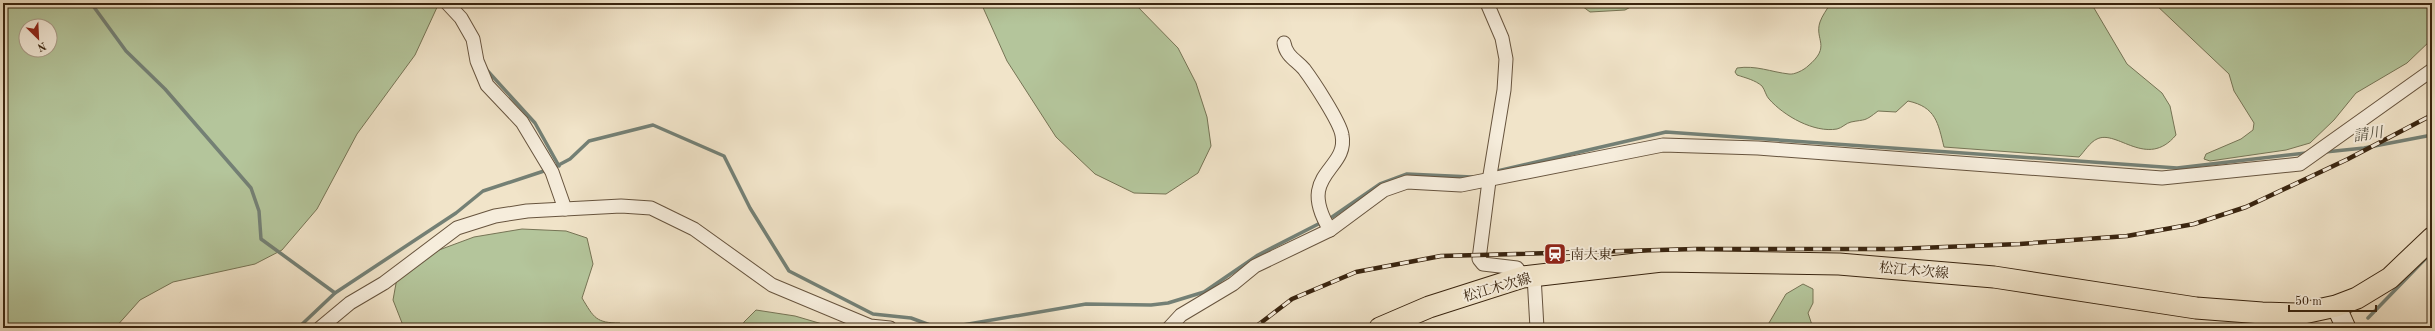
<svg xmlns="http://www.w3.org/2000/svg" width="2435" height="331" viewBox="0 0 2435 331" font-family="'Old Standard TT','Noto Serif JP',serif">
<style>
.green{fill:#b4c59b;stroke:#767455;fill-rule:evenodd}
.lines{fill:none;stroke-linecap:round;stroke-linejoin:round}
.stream{stroke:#748075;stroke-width:3.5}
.street-casing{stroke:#67543e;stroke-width:15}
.secondary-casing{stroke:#39240f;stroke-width:21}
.primary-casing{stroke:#39240f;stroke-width:23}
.street{stroke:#f6eddc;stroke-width:13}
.secondary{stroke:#f6eddc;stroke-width:19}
.primary{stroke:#f1e4c9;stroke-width:21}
.rail-casing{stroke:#39240f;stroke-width:4.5}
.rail{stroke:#f6eddc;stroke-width:3;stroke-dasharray:9;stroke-linecap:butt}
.labels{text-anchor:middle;stroke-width:4;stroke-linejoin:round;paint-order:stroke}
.poi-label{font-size:14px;fill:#39240f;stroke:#f6eddc;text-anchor:start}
.street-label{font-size:14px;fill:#39240f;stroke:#f6eddc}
.water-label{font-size:15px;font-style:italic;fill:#565242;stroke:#f6eddc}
</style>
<rect width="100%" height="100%" fill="#f1e4c9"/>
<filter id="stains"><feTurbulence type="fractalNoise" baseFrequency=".005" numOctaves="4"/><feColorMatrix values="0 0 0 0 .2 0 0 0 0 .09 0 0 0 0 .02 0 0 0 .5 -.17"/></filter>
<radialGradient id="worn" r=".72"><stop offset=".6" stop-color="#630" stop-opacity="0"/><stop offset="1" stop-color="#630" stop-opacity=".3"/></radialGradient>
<g class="green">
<path d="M3,3H439L415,55L357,134L317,209L282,250L255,264L173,282L140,300L115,328H3ZM26,26H50V50H26Z"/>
<polygon points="981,3 1134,3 1178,48 1196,83 1207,117 1211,146 1198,173 1166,194 1134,193 1095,174 1056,137 1007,61"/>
<polygon points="1578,3 1638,3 1625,10 1590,12"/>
<path d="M1831,3H2091L2127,64L2162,93L2170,106L2176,135C2147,170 2117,129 2097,139C2090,142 2084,152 2079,157L1944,147C1938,123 1936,107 1908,101L1896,112L1878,111C1864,122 1866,119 1851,122C1846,123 1842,128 1837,129C1814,133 1784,116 1769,99C1766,96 1765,90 1762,86C1755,80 1746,78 1737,75L1735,72L1737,68C1756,65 1771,72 1789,74C1794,75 1804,70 1808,66C1832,46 1814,40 1820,22C1822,16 1827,9 1831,3Z"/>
<polygon points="2154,3 2432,3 2432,39 2407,63 2356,93 2334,120 2310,143 2286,150 2210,161 2204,159 2206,154 2241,139 2253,130 2254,123 2234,91 2229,74"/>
<path d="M522,229L566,231L587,238L593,264L582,298C594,318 596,323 620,323L622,328H404L393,300L397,278L439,250L474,237Z"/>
<polygon points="1803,284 1813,289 1813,303 1808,313 1813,328 1766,328 1786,294"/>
<polygon points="756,310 795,316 836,328 741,328 744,322"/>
</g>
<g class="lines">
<g class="stream">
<polyline points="91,3 126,51 165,89 251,188 259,211 261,239 335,293"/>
<polyline points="485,68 535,123 559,166"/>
<polyline points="2325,152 2364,148 2432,135"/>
<polyline points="553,168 570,159 589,141 653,125 724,156 750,208 789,271 873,314 911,318 938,328"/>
<polyline points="1493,172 1666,132 2177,168 2306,153"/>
<polyline points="2368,318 2430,254"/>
<polyline points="298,328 335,293 456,213 483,191 547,170"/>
<polyline points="945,328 1086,304 1151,305 1168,303 1204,292 1258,255 1332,217 1380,184 1407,174 1472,177"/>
</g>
<g class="street-casing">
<g id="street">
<polyline points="447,3 461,18 473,39 477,61 487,85 522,122 552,172 565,209"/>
<polyline points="1487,3 1502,38 1506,59 1504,90 1489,181 1479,259 1483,264 1517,268 1523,277"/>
<path d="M1284,43C1286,56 1296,60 1304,69C1313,81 1340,122 1342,135C1349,171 1295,173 1330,230"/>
<polyline points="1534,276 1537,328"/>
<polyline points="320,328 350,303 384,283 457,228 495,216 527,211 621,206 651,208 694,229 772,285 870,326 890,328"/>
<polyline points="1169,328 1181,315 1233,284 1255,266 1330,230 1384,190 1407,182 1461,185 1663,145 1758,148 2162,178 2300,164 2432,70"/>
</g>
</g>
<g class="secondary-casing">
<polyline id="secondary" points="2336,306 2346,328"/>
</g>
<g class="primary-casing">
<polyline id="primary" points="1380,328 1429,307 1523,277 1662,261 1839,264 1994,277 2196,308 2262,313 2299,314 2336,306 2357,298 2390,278 2432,238"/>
</g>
<use href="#street" class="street"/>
<use href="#secondary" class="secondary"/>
<use href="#primary" class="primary"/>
<g class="rail-casing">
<polyline id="rail" points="1254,328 1292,299 1356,272 1441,256 1695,249 1894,249 2020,244 2127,236 2194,224 2246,207 2348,159 2432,115"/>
</g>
<use href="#rail" class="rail"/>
</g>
<defs>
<g id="station-square" transform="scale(1.15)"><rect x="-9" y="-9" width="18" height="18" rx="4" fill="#8f2418" stroke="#f6eddc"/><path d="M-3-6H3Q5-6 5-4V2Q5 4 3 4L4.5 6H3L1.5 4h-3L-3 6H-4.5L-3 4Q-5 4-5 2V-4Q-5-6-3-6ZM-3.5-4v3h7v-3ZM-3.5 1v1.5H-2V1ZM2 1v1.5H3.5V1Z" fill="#fff"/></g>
</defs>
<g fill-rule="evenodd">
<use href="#station-square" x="1555" y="254"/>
</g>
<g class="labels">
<g class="poi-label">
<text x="1570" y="259">南大東</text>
</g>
<g class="street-label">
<text transform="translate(1914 270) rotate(5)" y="5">松江木次線</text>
<text transform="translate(1497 287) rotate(-16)" y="5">松江木次線</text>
</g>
<g class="water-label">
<text transform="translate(2368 134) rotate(-9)" y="5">請川</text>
</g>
</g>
<rect width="2435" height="331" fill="none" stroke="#f1e4c9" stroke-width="16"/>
<rect x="4" y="4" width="2427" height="323" fill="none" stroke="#39240f" stroke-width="2"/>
<rect x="8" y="8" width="2419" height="315" fill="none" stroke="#39240f"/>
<g transform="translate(38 38) rotate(156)"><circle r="19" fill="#f6eddc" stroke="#aa9d8a"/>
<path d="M0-3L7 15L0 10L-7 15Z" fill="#8f2418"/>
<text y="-6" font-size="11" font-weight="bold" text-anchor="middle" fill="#39240f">N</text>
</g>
<path d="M2289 305v6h87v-6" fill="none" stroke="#39240f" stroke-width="2"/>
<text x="2295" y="305" font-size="12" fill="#39240f" stroke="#f6eddc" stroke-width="3" paint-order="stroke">50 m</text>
<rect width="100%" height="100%" filter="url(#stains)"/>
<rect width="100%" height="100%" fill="url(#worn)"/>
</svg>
